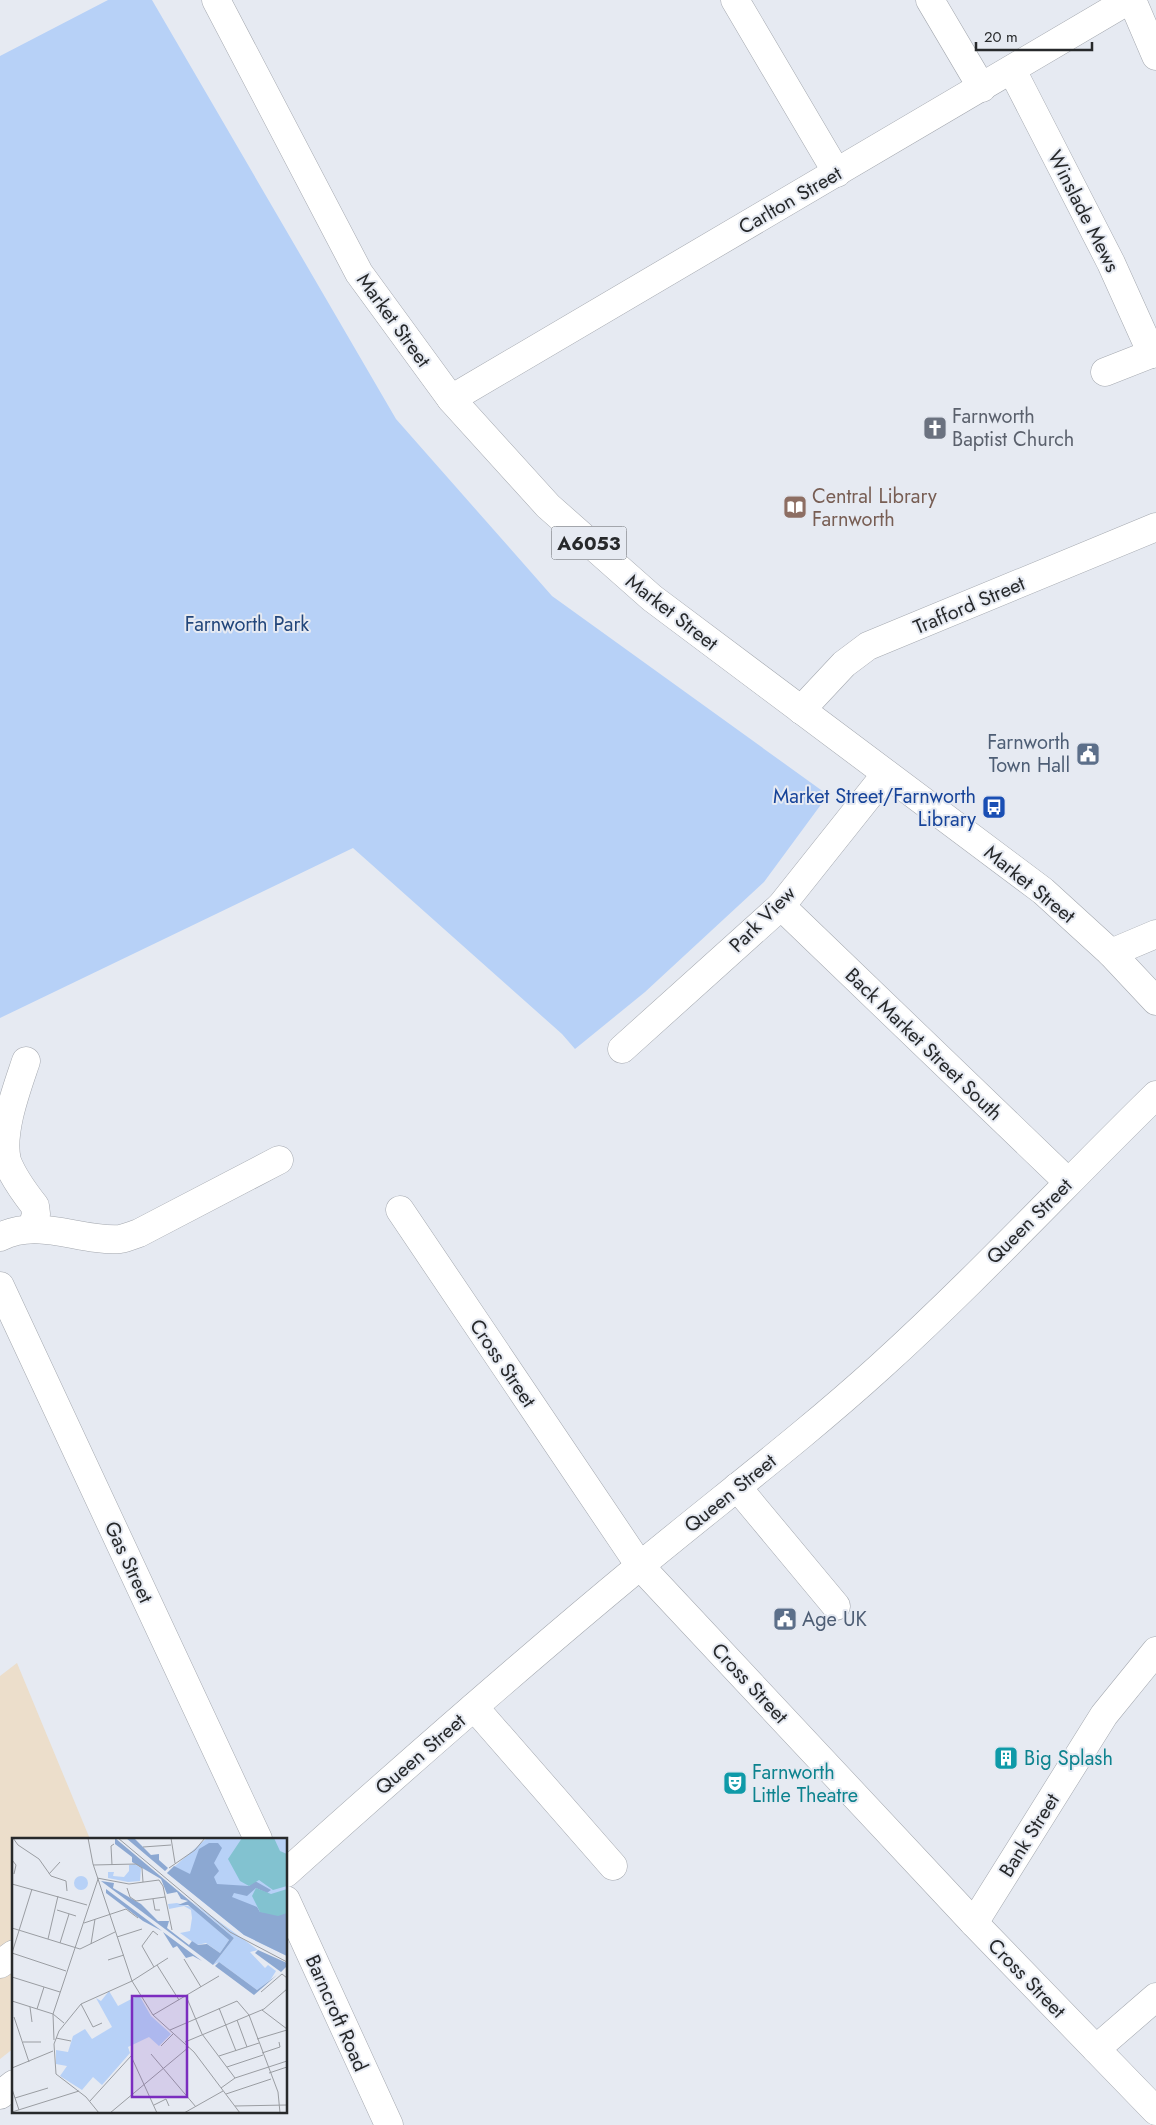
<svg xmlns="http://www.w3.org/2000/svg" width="1156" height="2125" viewBox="0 0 1156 2125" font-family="Jost,sans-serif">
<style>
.education{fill:#ecdecb}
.green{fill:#b7d1f7}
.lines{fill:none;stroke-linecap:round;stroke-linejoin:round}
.minor-casing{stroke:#a4a8af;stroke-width:29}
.major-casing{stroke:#a4a8af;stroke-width:29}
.minor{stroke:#fff;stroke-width:28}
.major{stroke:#fff;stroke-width:28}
.labels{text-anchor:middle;stroke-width:4;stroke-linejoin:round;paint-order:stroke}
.shield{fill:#e6eaf2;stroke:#606367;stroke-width:1}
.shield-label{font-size:19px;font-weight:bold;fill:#27292b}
.street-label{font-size:20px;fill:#27292b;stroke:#e6eaf2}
.worship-label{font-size:20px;fill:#5b616d;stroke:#e6eaf2;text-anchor:start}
.education-label{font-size:20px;fill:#785e54;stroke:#e6eaf2;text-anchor:start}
.park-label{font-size:20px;fill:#22467b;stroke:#e6eaf2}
.service-label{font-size:20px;fill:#4e5e75;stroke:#e6eaf2;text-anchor:end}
.transit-label{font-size:20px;fill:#164399;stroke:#e6eaf2;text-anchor:end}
.culture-label{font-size:20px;fill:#0d838f;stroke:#e6eaf2;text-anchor:start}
.inset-road{fill:none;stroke:#9a9da2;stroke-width:1}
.view{fill:#7b2cbf;fill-opacity:0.15;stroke:#7b2cbf;stroke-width:2.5}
.inset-edge{fill:none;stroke:#27292b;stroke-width:2.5}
</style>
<rect width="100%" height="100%" fill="#e6eaf2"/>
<polygon class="education" points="17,1663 90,1839 14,1839 14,2048 0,2059 0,1676"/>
<polygon class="green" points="108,0 152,0 396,419 552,596 828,795 764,882 645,992 575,1049 562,1034 353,848 0,1018 0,56"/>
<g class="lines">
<g class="minor-casing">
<g id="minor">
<polyline points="735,0 837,173"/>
<polyline points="930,0 982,88"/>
<polyline points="1132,0 1156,56"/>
<polyline points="1012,70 1111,263 1152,354"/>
<polyline points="1105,372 1156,352"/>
<polyline points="451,399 1129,0"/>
<polyline points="801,710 844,664 868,646 1156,527"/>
<polyline points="781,906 1068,1182"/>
<polyline points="1111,953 1156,934"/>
<polyline points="622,1049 781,906 886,774"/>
<path d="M26,1061C17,1088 0,1132 7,1161C13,1177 24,1192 35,1206L36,1214L32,1229"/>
<polyline points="400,1210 640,1566 974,1923 1156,2111"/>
<path d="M0,1237C39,1217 80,1242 120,1239C126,1238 133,1235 139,1233L279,1160"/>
<polyline points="0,1286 258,1839"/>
<polyline points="737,1487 836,1606"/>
<polyline points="474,1707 613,1866"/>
<path d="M286,1873C403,1768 520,1665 641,1565C721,1499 804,1436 880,1367C976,1280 1064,1185 1156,1095"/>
<polyline points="286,1900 389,2125"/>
<polyline points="974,1923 1104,1715 1156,1651"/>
<polyline points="0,1964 14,1954"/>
<polyline points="1096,2049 1156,1997"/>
<polyline points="0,2095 14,2084"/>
</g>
</g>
<g class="major-casing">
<polyline id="major" points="216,0 359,273 451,399 548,506 652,598 1043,891 1111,953 1156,1001"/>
</g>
<use href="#minor" class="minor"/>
<use href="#major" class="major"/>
</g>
<defs>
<g id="church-square" transform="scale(1.25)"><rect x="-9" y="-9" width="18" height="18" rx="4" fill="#6b7280" stroke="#e6eaf2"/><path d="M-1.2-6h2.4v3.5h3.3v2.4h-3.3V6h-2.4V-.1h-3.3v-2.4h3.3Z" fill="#fff"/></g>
<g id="library-square" transform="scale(1.25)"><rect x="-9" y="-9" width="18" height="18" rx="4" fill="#8d6e63" stroke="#e6eaf2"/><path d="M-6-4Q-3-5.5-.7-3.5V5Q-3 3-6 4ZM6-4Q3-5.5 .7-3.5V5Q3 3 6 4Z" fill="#fff"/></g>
<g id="civic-square" transform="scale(1.25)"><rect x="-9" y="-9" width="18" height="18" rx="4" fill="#5c6f8a" stroke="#e6eaf2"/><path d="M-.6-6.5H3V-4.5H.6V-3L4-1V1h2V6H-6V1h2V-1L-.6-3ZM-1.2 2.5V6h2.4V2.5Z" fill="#fff"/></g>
<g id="bus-square" transform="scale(1.25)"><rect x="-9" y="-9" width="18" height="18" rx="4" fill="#1a4fb4" stroke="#e6eaf2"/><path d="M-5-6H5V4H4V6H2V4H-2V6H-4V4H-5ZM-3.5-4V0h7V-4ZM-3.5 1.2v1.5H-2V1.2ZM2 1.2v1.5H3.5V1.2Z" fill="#fff"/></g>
<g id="building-square" transform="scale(1.25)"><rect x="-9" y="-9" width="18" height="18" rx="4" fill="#0f9aa8" stroke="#e6eaf2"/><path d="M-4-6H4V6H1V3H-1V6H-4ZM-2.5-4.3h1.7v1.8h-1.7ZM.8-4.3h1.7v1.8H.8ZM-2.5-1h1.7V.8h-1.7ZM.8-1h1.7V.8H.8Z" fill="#fff"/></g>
<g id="theatre-square" transform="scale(1.25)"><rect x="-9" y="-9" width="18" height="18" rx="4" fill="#0f9aa8" stroke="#e6eaf2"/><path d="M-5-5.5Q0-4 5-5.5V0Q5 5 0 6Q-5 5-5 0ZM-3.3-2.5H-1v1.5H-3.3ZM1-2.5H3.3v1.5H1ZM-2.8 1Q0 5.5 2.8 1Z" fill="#fff"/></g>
</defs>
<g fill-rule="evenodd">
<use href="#church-square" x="935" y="428"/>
<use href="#library-square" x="795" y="507"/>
<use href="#civic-square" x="1088" y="754"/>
<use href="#bus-square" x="994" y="807"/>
<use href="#civic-square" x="785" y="1619"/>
<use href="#building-square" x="1006" y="1758"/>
<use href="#theatre-square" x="735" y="1783"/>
</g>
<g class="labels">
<rect class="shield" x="551.5" y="526.5" width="75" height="33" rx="4"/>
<g class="shield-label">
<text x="589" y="550">A6053</text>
</g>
<g class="street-label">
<text transform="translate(790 200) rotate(-30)" y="7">Carlton Street</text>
<text transform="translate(1084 211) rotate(63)" y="7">Winslade Mews</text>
<text transform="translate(394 320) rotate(54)" y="7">Market Street</text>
<text transform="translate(969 605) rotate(-23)" y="7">Trafford Street</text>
<text transform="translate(672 612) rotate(38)" y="7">Market Street</text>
<text transform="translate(1030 884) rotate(39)" y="7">Market Street</text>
<text transform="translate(762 919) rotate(-45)" y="7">Park View</text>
<text transform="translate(924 1044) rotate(44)" y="7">Back Market Street South</text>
<text transform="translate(1029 1221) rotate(-45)" y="7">Queen Street</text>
<text transform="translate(503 1363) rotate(56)" y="7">Cross Street</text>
<text transform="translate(730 1493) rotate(-39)" y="7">Queen Street</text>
<text transform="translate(129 1562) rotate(65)" y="7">Gas Street</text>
<text transform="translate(750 1683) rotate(47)" y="7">Cross Street</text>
<text transform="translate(420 1754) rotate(-41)" y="7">Queen Street</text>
<text transform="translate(1029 1835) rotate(-58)" y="7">Bank Street</text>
<text transform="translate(1027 1978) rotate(46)" y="7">Cross Street</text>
<text transform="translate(337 2013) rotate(66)" y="7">Barncroft Road</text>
</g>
<g class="worship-label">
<text x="952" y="423">Farnworth<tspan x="952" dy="23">Baptist Church</tspan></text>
</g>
<g class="education-label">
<text x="812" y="503">Central Library<tspan x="812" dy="23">Farnworth</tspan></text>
</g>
<g class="park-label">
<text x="247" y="631">Farnworth Park</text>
</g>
<g class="service-label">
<text x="1070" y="749">Farnworth<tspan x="1070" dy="23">Town Hall</tspan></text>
<text x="802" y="1626" text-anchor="start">Age UK</text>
</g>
<g class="transit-label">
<text x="976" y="803">Market Street/Farnworth<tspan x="976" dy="23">Library</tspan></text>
</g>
<g class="culture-label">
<text x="1024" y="1765">Big Splash</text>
<text x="752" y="1779">Farnworth<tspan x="752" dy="23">Little Theatre</tspan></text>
</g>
</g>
<g transform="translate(12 1838)">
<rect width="275" height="275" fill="#e6eaf2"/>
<path d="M195,0H275V118L232,97L155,35ZM123,26L129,30L128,43L116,44L96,40V34H102L101,38L112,39L117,33V27ZM62 45a7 7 0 1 1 14 0a7 7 0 1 1-14 0ZM179,63L246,112L238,114L253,130L256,127L264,133L259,141L245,152L207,124L201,127L222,100ZM165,65L179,69L217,102L208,115L194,105L185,107L168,95L178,93L180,80L179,72L172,68L157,71L156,66ZM97,153L106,168L127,157L139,178L159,196L147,208L137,199L116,209L118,215L90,247L81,239L70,252L48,238L55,228L44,226V212L56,214L61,198L73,191L80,201L100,189L84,160L89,163Z" fill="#b7d1f7"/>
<path d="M103,0L222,100L201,127L89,43L102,45L101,50L129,66L146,83H157L155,90L177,107L180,103L186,107L195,106L208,115L217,102L176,67H166L176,63L169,61L165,54L155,56L149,41L120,24V19L103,6ZM114,0H122L139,17L147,16V22L156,30L153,33ZM197,5H206L210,10L202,25L207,33L202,39L205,46L237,48L243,43L259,52L255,55L244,50L235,58L222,55L220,59L245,69L248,74L275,75V118L232,97L155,35L162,28L178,36L187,11ZM94,51L150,93L131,83L94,55ZM151,94L190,123L181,118L174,120L165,108L161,110ZM246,112L275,125V128L269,134L243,115ZM207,124L245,152L265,137L242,157L203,128Z" fill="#8ca8d2"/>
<path d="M230,0H262L268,13L275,16V48L261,52L247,42L237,48L228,43L216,21ZM244,50L259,56L275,51V75L266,78L248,74L240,58Z" fill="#82c2d0"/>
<path class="inset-road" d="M1,0L6,7L27,21L39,38L54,43L55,53M76,0L81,26L120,143L141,177L182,214L228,275M106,0L218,94L275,124M159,0L163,25M131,9L159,7M0,22L4,27L2,36M81,27L124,26L130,30L131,44M100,27L99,8L102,6M157,30L183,12L193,0M37,36L48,24M85,40L117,46L147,42L151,48L160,92M0,46L75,67M115,50L118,59L124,63L153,59M141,61L143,72H148M45,72L64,78M72,85L114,71L126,80M0,90L68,111L103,94M105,99L130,91M36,101L46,58M48,105L57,76M79,106L83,81M0,115L20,51M0,115L54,133M172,121L189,149M96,122L112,117M145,127L167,162M142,129L130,108L141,93L146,97M0,139L48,154M120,143L156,120M249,154L270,136L275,140M174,158L190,196M0,163L41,176L52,185M69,166L81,189L90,185M18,169L20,184M207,170L224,213M25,171L32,149M250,172L275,191M141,177L207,138M2,179L17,224M225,182L235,209M158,192L225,163L237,177L266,254L268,275M190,196L223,240M44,200L59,203M245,201L275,192M42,202L41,176L86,41M11,204H29M173,204L252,171L275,151M149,208L162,195M250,215L268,209L267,204M139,216L184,269M207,218L247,205M215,229L251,217M0,230L41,213M257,235L275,229M209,250L223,240L275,223M0,251L7,272M214,256L259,241M3,260L36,250M78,263L119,218L145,275M142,267L154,261L157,268M223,268L275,267M0,274L67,253M87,275L74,259L44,236L42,206L47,193L69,166L120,143M98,275L177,209M172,275L211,253"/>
<path class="view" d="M120,158H175V259H120Z"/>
<rect width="275" height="275" class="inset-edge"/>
</g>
<path d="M976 42v8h116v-8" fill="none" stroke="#27292b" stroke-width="2.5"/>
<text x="984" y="42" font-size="15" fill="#27292b" stroke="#e6eaf2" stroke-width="4" paint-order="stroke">20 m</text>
</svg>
